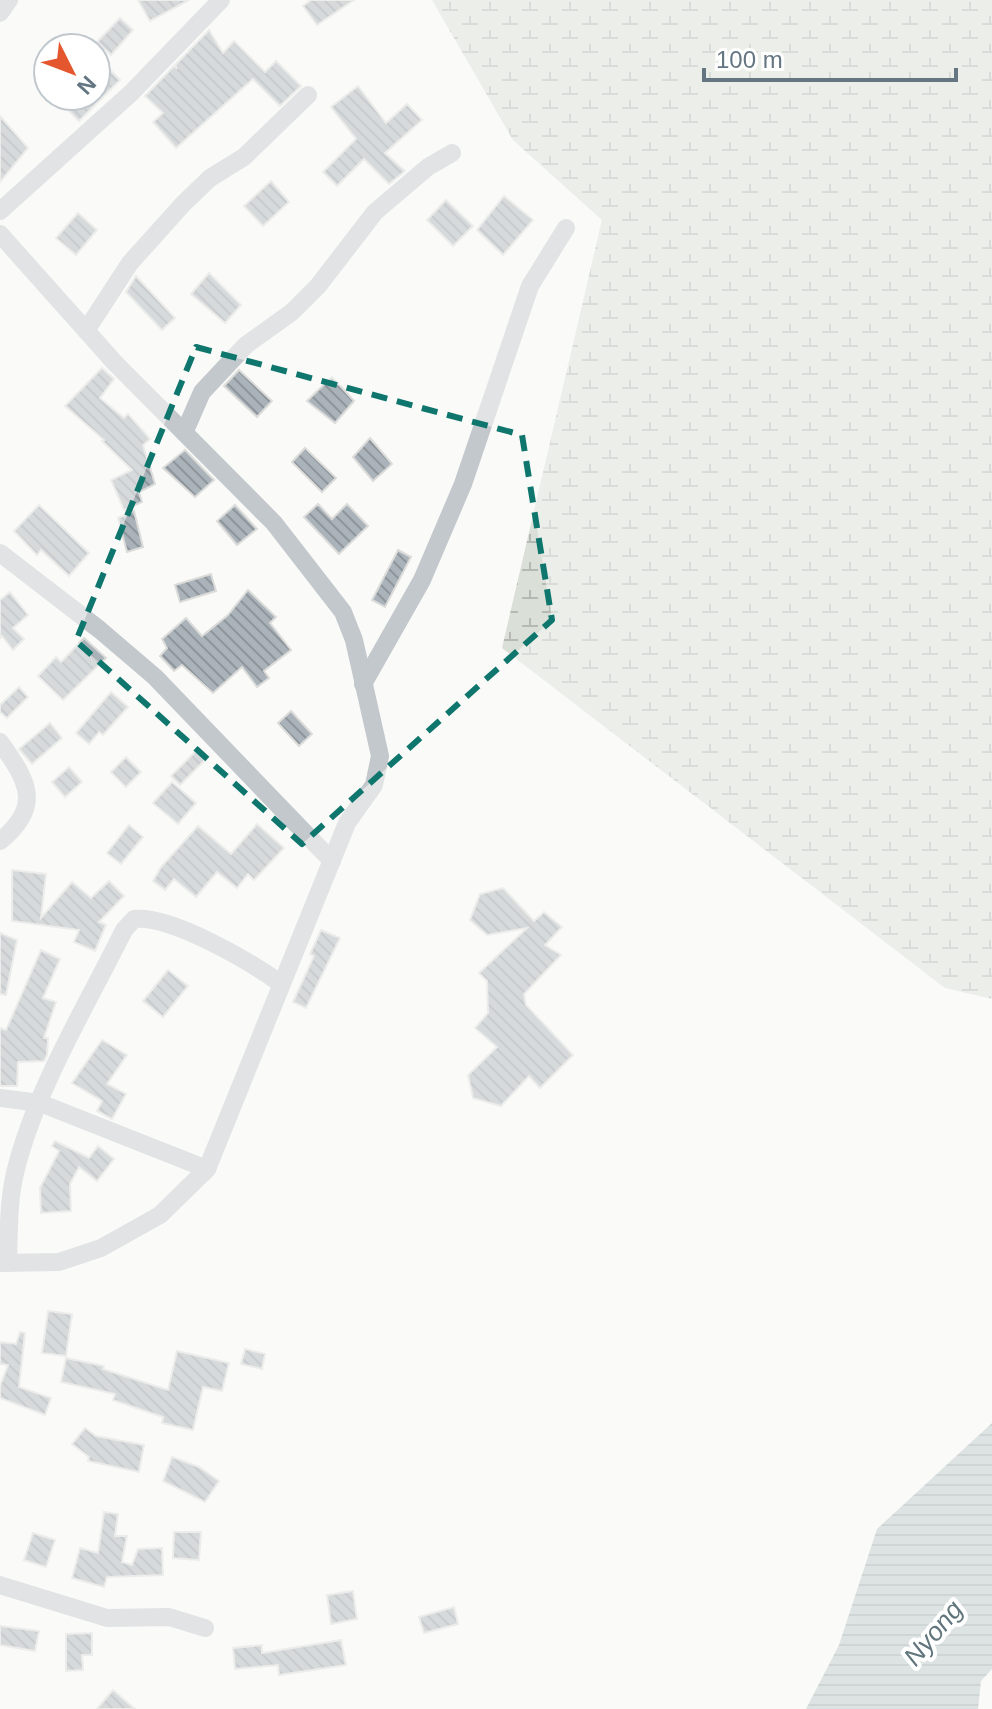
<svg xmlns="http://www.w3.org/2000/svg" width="992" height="1709" viewBox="0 0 992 1709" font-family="Helvetica,sans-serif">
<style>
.wetland{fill:url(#wetland-marsh)}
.water{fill:url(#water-rules)}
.building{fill:url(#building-back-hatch);stroke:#dcdcda;stroke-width:2}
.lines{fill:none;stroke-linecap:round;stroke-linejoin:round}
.minor{stroke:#c3c8cc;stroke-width:18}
.marked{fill:none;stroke:#0f766e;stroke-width:6;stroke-dasharray:16 10;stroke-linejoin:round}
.labels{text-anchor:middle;stroke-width:8;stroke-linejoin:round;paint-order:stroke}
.water-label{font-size:26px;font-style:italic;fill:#60757c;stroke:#fff}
</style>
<defs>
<pattern id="wetland-marsh" width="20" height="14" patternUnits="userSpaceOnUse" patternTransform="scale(2)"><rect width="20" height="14" fill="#dadfd7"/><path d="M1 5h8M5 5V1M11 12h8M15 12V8" fill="none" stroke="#b4b9b4"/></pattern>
<pattern id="water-rules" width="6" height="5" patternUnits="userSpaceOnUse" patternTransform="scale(2)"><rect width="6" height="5" fill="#bbc7cb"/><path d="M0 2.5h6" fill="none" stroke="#9ca6aa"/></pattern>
<pattern id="building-back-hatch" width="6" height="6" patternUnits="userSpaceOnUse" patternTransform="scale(2)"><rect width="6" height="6" fill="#aab3b9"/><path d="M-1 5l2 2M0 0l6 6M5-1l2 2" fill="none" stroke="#8e969c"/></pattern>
</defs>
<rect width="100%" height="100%" fill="#fafaf8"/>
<polygon class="wetland" points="432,0 992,0 992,999 945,988 502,648 602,220 513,140"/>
<polygon class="water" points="992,1423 992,1669 981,1681 978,1709 806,1709 839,1645 877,1529"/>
<g class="building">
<polygon points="138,0 189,0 150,21"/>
<polygon points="311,0 354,0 317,25 303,6"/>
<polygon points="120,18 133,30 111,55 97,42"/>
<polygon points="209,30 223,53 234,41 265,72 276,61 301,86 280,106 253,79 176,148 153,122 163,113 145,96 174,66 177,69 175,65"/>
<polygon points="107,67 120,80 79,121 54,96 96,96 96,77"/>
<polygon points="358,86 386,123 407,104 422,120 385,153 405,171 389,184 364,159 337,186 323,172 356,139 331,107"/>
<polygon points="0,116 28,148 0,182"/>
<polygon points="271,181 289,202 263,226 244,206"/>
<polygon points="504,196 533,220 503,255 477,230"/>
<polygon points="446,200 473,226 453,246 427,220"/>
<polygon points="78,213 97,230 76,255 56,238"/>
<polygon points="209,273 241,305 225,323 191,294"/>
<polygon points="136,276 175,318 162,330 126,292"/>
<polygon points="102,368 114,379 100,398 124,418 128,414 150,439 143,445 155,484 139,492 142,502 124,510 111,480 132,470 102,441 104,440 65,406"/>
<polygon points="239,370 272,401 257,417 224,386"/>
<polygon points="332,377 354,401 335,423 307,401"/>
<polygon points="370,438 392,464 373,481 353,457"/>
<polygon points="305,448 336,478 322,492 292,462"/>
<polygon points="185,450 214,480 195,497 163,468"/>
<polygon points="318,504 332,519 347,504 368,526 339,554 304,517"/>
<polygon points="39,505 89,553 69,576 41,550 37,555 14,531"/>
<polygon points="235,505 257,529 237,545 217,521"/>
<polygon points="134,511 143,547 127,552 118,518"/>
<polygon points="398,550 411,557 385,607 372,600"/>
<polygon points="211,574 216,591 180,602 175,585"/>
<polygon points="248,590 276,617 270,623 291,650 264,671 269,678 257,687 242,667 213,693 182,665 174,671 160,656 167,648 162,639 186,618 202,636 228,615"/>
<polygon points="10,592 28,615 13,628 24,639 13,650 2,636 0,638 0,600"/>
<polygon points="84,638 106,658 63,700 38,676 56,657 61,662"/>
<polygon points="19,687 28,697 7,718 0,712 0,705"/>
<polygon points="111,692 128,707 103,735 99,732 89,744 76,733"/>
<polygon points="291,711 312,734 299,746 278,723"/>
<polygon points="50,723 62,738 32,764 19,749"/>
<polygon points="199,748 208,757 180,785 171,776"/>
<polygon points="126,757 141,772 126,787 111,772"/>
<polygon points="69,767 82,782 65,797 52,782"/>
<polygon points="172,782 196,803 178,824 153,803"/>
<polygon points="257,824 284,848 254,880 248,874 237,888 217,872 196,897 174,879 165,890 153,881 161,867 198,826 231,854"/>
<polygon points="129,825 143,837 121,864 107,853"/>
<polygon points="12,870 46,874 41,918 72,882 91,898 109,881 124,896 99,922 106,925 95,951 74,942 79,930 12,921"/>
<polygon points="503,888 534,921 544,912 562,927 545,945 561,955 524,994 526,1005 573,1055 540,1088 529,1076 501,1106 473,1098 468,1075 497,1047 475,1028 488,1013 487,981 479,973 527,928 487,935 470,920 480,894"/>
<polygon points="321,930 340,938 306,1008 293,1002 314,956 310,954"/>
<polygon points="0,933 17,940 6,995 0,994"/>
<polygon points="41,950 60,959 43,998 56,1002 44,1038 48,1038 47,1055 44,1061 18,1062 17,1086 0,1086 0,1028 6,1030"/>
<polygon points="168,970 188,986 163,1017 143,1001"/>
<polygon points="102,1040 127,1055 107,1084 126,1094 112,1119 97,1111 102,1101 72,1083"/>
<polygon points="55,1141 89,1158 98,1146 114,1159 97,1181 79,1167 70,1184 71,1211 41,1213 40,1188 59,1151 52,1146"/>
<polygon points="48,1311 72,1314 66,1356 42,1353"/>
<polygon points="20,1332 25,1333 19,1387 51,1398 45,1415 0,1398 0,1386 8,1365 0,1364 0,1342 16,1344"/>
<polygon points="245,1349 265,1354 262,1369 241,1364"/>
<polygon points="177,1351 229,1363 222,1391 203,1387 193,1430 162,1423 163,1417 113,1400 115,1394 61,1382 66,1358 104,1366 103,1369 168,1390"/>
<polygon points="85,1428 96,1436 144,1445 139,1472 88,1461 89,1457 72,1444"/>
<polygon points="172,1457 199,1467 219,1481 205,1502 163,1481"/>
<polygon points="104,1512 118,1514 115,1536 127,1536 122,1562 132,1565 138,1549 162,1548 163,1575 107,1577 104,1587 72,1578 80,1548 98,1553"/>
<polygon points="174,1532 201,1532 199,1560 173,1558"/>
<polygon points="33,1533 55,1540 46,1567 24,1560"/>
<polygon points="353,1591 357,1619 331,1624 327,1595"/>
<polygon points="454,1607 458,1624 424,1633 419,1617"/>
<polygon points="0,1626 39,1631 35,1651 0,1645"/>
<polygon points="92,1633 92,1655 82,1655 83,1670 66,1671 66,1634"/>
<polygon points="341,1640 346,1665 279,1675 278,1665 235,1669 233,1648 262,1645 262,1653"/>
<polygon points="113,1690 135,1709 97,1709"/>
</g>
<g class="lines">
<g class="minor">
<polyline points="0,13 9,0"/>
<polyline points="0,211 131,93 221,0"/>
<polyline points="0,234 115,363 274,523 343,612 354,640 380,756 374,785 347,823 207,1169 160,1215 101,1248 59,1262 0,1263"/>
<polyline points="87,329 130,263 183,204 210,178 244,157 308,95"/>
<polyline points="185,431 202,392 246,345 292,312 318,286 375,212 428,167 452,153"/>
<polyline points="0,553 100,630 155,677 332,861"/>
<polyline points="363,684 422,580 463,484 530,286 566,228"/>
<path d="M0,742C28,781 43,806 0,841"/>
<polyline points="0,1098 40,1103 207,1169"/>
<path d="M8,1263C9,1230 8,1197 17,1165C39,1083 87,1005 124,930L134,919C171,915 249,961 280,983"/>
<polyline points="0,1585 107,1618 169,1617 205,1628"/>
</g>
</g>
<path d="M0 0H992V1709H0ZM196,347L522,435L552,620L302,844L76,641Z" fill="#fafaf8" fill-opacity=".55" fill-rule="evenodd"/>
<path class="marked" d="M196,347L522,435L552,620L302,844L76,641Z"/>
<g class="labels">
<g class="water-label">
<text transform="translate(933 1633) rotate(-50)" y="9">Nyong</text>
</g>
</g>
<g transform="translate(72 72) rotate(132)"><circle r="38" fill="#ffffff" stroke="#c1c8cd" stroke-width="2"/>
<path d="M0-6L14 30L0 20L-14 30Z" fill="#e4572e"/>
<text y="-12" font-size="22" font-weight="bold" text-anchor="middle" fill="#657683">N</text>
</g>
<path d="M704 68v12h252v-12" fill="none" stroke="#657683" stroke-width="4"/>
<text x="716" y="68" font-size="24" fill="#657683" stroke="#ffffff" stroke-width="6" paint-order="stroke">100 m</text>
</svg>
